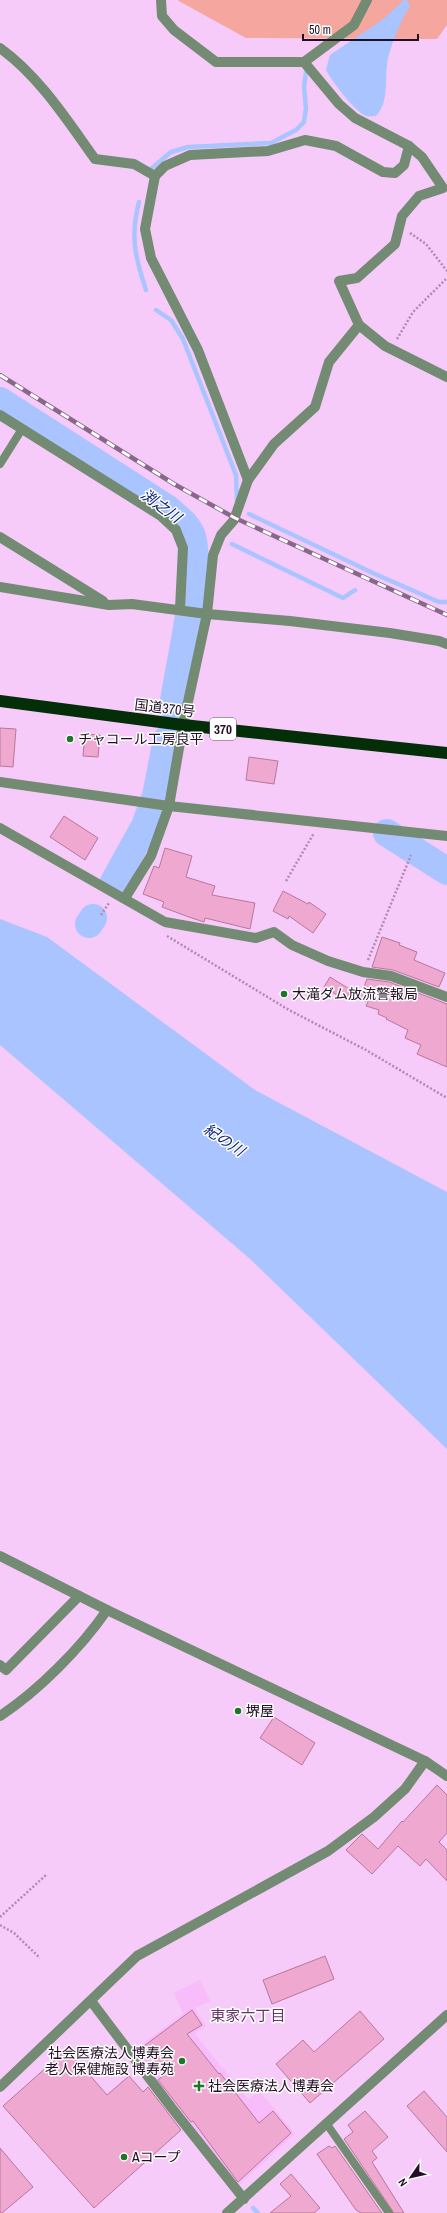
<svg xmlns="http://www.w3.org/2000/svg" width="447" height="2213" viewBox="0 0 447 2213" font-family="'Archivo Narrow','Noto Sans JP',sans-serif">
<style>
.built{fill:#f8bcfb}
.green{fill:#f4a69f}
.water{fill:#a9c4ff}
.lines{fill:none;stroke-linecap:round;stroke-linejoin:round}
.stream{stroke:#a9c4ff;stroke-width:4.5}
.river{stroke:#a9c4ff;stroke-width:28}
.building{fill:#efa8d0;stroke:#b9769d}
.path{stroke:#ae8ab0;stroke-width:2.5;stroke-dasharray:2 2;stroke-linecap:butt}
.lane{stroke:#738a73;stroke-width:8}
.street{stroke:#738a73;stroke-width:10}
.highway{stroke:#032e08;stroke-width:12}
.rail-casing{stroke:#876889;stroke-width:4.5}
.rail{stroke:#fdfdfd;stroke-width:3;stroke-dasharray:9;stroke-linecap:butt}
.poi-dot{fill:#1a7727;stroke:#fdfdfd;stroke-width:1.5}
.labels{text-anchor:middle;stroke-width:3;stroke-linejoin:round;paint-order:stroke}
.shield{fill:#fdfdfd;stroke:#645665;stroke-width:1}
.shield-label{font-size:13px;font-weight:bold;fill:#220f24}
.street-label{font-size:14px;fill:#220f24;stroke:#fdfdfd}
.poi-label{font-size:14px;fill:#220f24;stroke:#fdfdfd;text-anchor:start}
.water-label{font-size:15px;font-style:italic;fill:#071f6f;stroke:#fdfdfd}
.neighbourhood-label{font-size:15px;fill:#663769;stroke:#fdfdfd}
</style>
<rect width="100%" height="100%" fill="#f7cbf9"/>
<polygon class="built" points="200,1980 210,2001 195,2008 206,2026 195,2034 248,2099 260,2091 295,2134 238,2186 134,2050 183,2014 174,1993"/>
<polygon class="green" points="177,0 447,0 447,25 437,39 246,38"/>
<g class="water">
<path d="M404,0H407L410,6C400,22 393,40 388,58C384,77 390,102 376,116C373,116 368,117 366,116C354,111 332,81 326,70L330,55L382,20Z"/>
<polygon points="0,919 47,937 255,1090 447,1192 447,1449 249,1258 0,1045"/>
</g>
<g class="lines">
<g class="stream">
<polyline points="152,168 171,152 188,147 271,143 296,130 304,122 306,108 304,87 306,72"/>
<path d="M139,202C130,236 135,257 146,290"/>
<polyline points="156,310 171,320 183,339 236,475 237,501"/>
<polyline points="249,514 375,574 439,602 447,602"/>
<polyline points="232,544 343,598 355,590"/>
<polyline points="253,2208 258,2213"/>
</g>
<g class="river">
<path d="M0,401L168,509C176,517 186,523 191,534C204,562 178,671 173,706"/>
<polyline points="387,833 447,871"/>
<polyline points="114,882 145,826 156,796 167,739"/>
<polyline points="89,924 93,918"/>
</g>
</g>
<g class="building">
<polygon points="0,728 16,729 13,767 0,766"/>
<polygon points="85,734 100,735 98,757 83,756"/>
<polygon points="249,757 278,761 274,784 246,780"/>
<polygon points="64,816 98,838 85,860 50,837"/>
<polygon points="165,848 192,856 186,877 215,886 212,895 255,903 250,929 205,918 204,922 189,917 162,907 164,902 143,894 154,866 159,868"/>
<polygon points="283,891 308,904 309,902 326,914 313,933 289,916 288,919 273,911"/>
<polygon points="382,937 400,943 399,945 417,952 414,960 445,973 439,987 393,970 372,967"/>
<polygon points="330,977 351,990 345,1000 324,987"/>
<polygon points="367,979 389,982 447,1004 447,1067 417,1054 421,1045 405,1038 408,1030 386,1019 387,1018 378,1014 379,1010 366,1006 368,1002 359,999"/>
<polygon points="274,1717 315,1743 302,1765 260,1738"/>
<polygon points="437,1785 447,1795 447,1833 439,1842 447,1850 447,1881 426,1859 420,1866 398,1846 372,1874 346,1850 362,1834 378,1849 402,1821 403,1822"/>
<polygon points="325,1956 334,1979 272,2004 263,1980"/>
<polygon points="192,2010 202,2025 187,2034 219,2074 220,2073 259,2123 273,2111 291,2133 238,2182 193,2121 191,2122 158,2080 165,2074 144,2046"/>
<polygon points="360,2011 384,2039 310,2103 276,2064 303,2040 314,2052"/>
<polygon points="67,2049 107,2095 129,2076 143,2092 148,2087 181,2130 94,2208 3,2106"/>
<polygon points="424,2091 447,2117 447,2152 407,2106"/>
<polygon points="365,2111 388,2137 372,2151 377,2158 372,2162 404,2213 394,2213 344,2139 353,2132 348,2125"/>
<polygon points="329,2146 332,2148 335,2146 382,2213 361,2213 356,2210 317,2154"/>
<polygon points="0,2148 33,2187 2,2213 0,2213"/>
<polygon points="291,2174 320,2208 314,2213 270,2213 291,2196 280,2184"/>
</g>
<g class="lines">
<g class="path">
<polyline points="410,233 426,244 447,271"/>
<polyline points="397,339 413,312 447,278"/>
<polyline points="286,881 314,833"/>
<polyline points="101,915 109,903"/>
<polyline points="167,936 289,1010 366,1050 447,1098"/>
<polyline points="368,960 411,855"/>
<polyline points="0,1917 46,1875"/>
<polyline points="0,1925 14,1933 40,1958"/>
</g>
<g class="lane">
<polyline points="0,464 22,429"/>
<polyline points="326,2123 389,2213"/>
</g>
<g class="street">
<polyline points="161,0 162,16 174,30 216,62 304,62 354,25 367,0"/>
<path d="M0,48C39,76 67,120 95,159L134,164L155,176L165,166L190,155L268,151L305,140L336,146L383,172L395,173L404,165L409,146"/>
<polyline points="155,176 145,229 151,258 198,350 248,480"/>
<polyline points="359,325 385,346 447,377"/>
<polyline points="0,415 161,516 176,530 183,548 180,609"/>
<polyline points="0,537 103,601"/>
<polyline points="0,587 109,605 132,604 207,614 290,621 390,633 439,641 447,644"/>
<polyline points="0,782 169,806 447,836"/>
<polyline points="0,828 165,922 256,938 274,932 292,945 328,961 363,972 391,976 447,997"/>
<polyline points="125,898 151,856 169,806 183,725 207,614 213,555 221,535 234,520 248,480 274,444 315,407 329,362 359,325 339,281 357,278 395,244 402,216 419,196 443,188 422,157 409,146 355,118 339,104 304,62"/>
<polyline points="0,1556 107,1610 425,1761 447,1776"/>
<polyline points="0,1665 6,1670 79,1596"/>
<path d="M0,1716C38,1691 81,1648 107,1610"/>
<polyline points="91,2001 171,2107 244,2199"/>
<polyline points="0,2087 137,1956 328,1851 374,1817 405,1789 425,1761"/>
<polyline points="227,2213 447,2015"/>
</g>
<polyline class="highway" points="0,701 183,725 447,753"/>
<g class="rail-casing">
<polyline id="rail" points="0,375 174,484 235,518 447,615"/>
</g>
<use href="#rail" class="rail"/>
</g>
<g class="poi-dot">
<circle cx="70" cy="739" r="4"/>
<circle cx="284" cy="994" r="4"/>
<circle cx="238" cy="1711" r="4"/>
<circle cx="182" cy="2061" r="4"/>
<path d="M197 2080h4v4h4v4h-4v4h-4v-4h-4v-4h4z"/>
<circle cx="124" cy="2157" r="4"/>
</g>
<g class="labels">
<rect class="shield" x="210" y="718" width="26" height="22" rx="3"/>
<g class="shield-label">
<text x="223" y="734">370</text>
</g>
<g class="street-label">
<text transform="translate(165 708) rotate(7)" y="5">国道370号</text>
</g>
<g class="poi-label">
<text x="78" y="744">チャコール工房良平</text>
<text x="292" y="999">大滝ダム放流警報局</text>
<text x="246" y="1716">堺屋</text>
<text x="174" y="2058" text-anchor="end">社会医療法人博寿会<tspan x="174" dy="16">老人保健施設 博寿苑</tspan></text>
<text x="208" y="2091">社会医療法人博寿会</text>
<text x="132" y="2162">Aコープ</text>
</g>
<g class="water-label">
<text transform="translate(161 506) rotate(36)" y="5">渕之川</text>
<text transform="translate(224 1140) rotate(34)" y="5">紀の川</text>
</g>
<g class="neighbourhood-label">
<text x="248" y="2021">東家六丁目</text>
</g>
</g>
<g transform="translate(411 2177) rotate(236)" stroke="#fdfdfd" stroke-width="3" paint-order="stroke">
<path d="M0-3L7 15L0 10L-7 15Z" fill="#220f24"/>
<text y="-6" font-size="11" font-weight="bold" text-anchor="middle" fill="#220f24">N</text>
</g>
<path d="M303 34v6h115v-6" fill="none" stroke="#220f24" stroke-width="2"/>
<text x="309" y="34" font-size="12" fill="#220f24" stroke="#fdfdfd" stroke-width="3" paint-order="stroke">50 m</text>
</svg>
